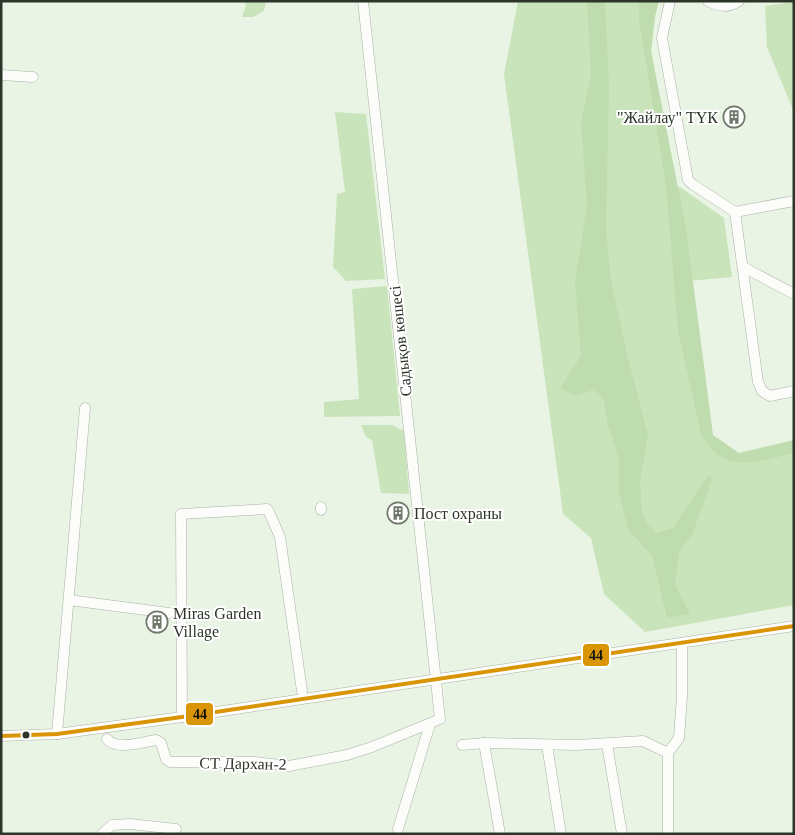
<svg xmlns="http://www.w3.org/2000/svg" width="795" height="835" viewBox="0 0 795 835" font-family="'Times New Roman',serif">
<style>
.green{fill:#c9e4bb}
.forest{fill:#bedcae}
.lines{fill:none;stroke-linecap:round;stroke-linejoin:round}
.minor-casing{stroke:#a9b1a5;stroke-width:11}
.minor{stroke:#fcfdfb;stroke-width:10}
.bus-1-casing{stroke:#fff;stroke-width:8}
.bus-1{stroke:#d99506;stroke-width:4}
.bus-dot{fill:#2d352a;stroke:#fff;stroke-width:2}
.labels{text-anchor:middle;stroke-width:4;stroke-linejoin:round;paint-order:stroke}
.poi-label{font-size:16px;fill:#2d352a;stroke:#fff;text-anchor:start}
.street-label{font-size:16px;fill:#2d352a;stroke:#fff}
.line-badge{stroke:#fff;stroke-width:2}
.pale-badge-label{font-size:14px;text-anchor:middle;font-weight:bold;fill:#111}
</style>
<rect width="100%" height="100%" fill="#e9f4e4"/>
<g class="green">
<polygon points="243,1 266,1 264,11 253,17 242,17 246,5"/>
<polygon points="518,1 659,1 655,16 651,51 675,188 680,187 724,218 732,277 688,281 712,441 742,457 794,448 794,605 645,632 604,594 591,538 563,514 504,74"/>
<polygon points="794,2 794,112 767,47 765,6"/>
<polygon points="335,112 366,114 385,279 346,281 333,267 337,194 345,192"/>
<polygon points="387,286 400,416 324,417 324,402 359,399 352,289"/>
<polygon points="361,425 392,425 404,431 409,494 381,493 372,440 366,437"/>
</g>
<g class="forest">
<polygon points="587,1 605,1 609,85 606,230 611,281 627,354 648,435 640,481 642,512 648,525 656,533 673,528 708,476 713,477 692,535 679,553 675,584 690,614 667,618 652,556 628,529 619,493 619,460 607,421 604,400 593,390 576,396 560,388 581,356 575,282 587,206 581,123 591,75"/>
<path d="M639,1H659L655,16L651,51L686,228L713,435L739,453L794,440V453C758,462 722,475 701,434L678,331L666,186L639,20Z"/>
</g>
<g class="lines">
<g class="minor-casing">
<g id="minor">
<polyline points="670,1 662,38 688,180 692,184 735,212 758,382 762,391 770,396 794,391"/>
<path d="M708,1C719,7 728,8 739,1"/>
<polyline points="1,75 33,77"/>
<polyline points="735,212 794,201"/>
<polyline points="743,267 794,294"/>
<polyline points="321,507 321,510"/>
<polyline points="69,600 169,613"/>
<polyline points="182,717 181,514 267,509 269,512 280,537 302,691"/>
<polyline points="57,734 85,408"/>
<polyline points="1,736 57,734 182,717 794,626"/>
<path d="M107,739C117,751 142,742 156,740L161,743L166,759L170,762H254L289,766L347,755L372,747L440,719L363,1"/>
<polyline points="484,743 500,834"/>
<polyline points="607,744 622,834"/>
<polyline points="462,745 484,743 577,745 643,741 668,753"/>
<polyline points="547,745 561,834"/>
<polyline points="398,829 430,724"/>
<polyline points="102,834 112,825 130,824 176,829"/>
<polyline points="668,834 668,753 679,738 682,696 682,643"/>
</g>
</g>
<use href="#minor" class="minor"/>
<g class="bus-1-casing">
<polyline id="bus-1" points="1,736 57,734 182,717 794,626"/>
</g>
<use href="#bus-1" class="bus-1"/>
</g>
<defs>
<g id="building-ring" transform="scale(1.125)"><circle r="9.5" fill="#fff" stroke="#6f786b" stroke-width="1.5"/><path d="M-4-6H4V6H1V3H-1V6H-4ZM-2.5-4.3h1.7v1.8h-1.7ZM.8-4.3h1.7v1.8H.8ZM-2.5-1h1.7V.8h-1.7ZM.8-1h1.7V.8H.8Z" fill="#6f786b"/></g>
</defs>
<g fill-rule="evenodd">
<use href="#building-ring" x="734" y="117"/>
<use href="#building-ring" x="398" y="513"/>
<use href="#building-ring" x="157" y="622"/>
</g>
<circle class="bus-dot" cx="26" cy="735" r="4.5"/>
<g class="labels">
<g class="poi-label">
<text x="718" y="123" text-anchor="end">"Жайлау" ТҮК</text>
<text x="414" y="519">Пост охраны</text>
<text x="173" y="619">Miras Garden<tspan x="173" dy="18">Village</tspan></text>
</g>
<g class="street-label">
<text transform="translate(400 341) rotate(-96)" y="6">Садықов көшесі</text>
<text transform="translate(243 763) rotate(1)" y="6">СТ Дархан-2</text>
</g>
</g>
<g class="line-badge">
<rect x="582" y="643" width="28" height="24" rx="5" fill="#d99506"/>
<rect x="185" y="702" width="29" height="24" rx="5" fill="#d99506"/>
</g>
<g class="pale-badge-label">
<text x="596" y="660">44</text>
<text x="200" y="719">44</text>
</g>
<rect width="795" height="835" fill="none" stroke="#2d352a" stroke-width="5"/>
</svg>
